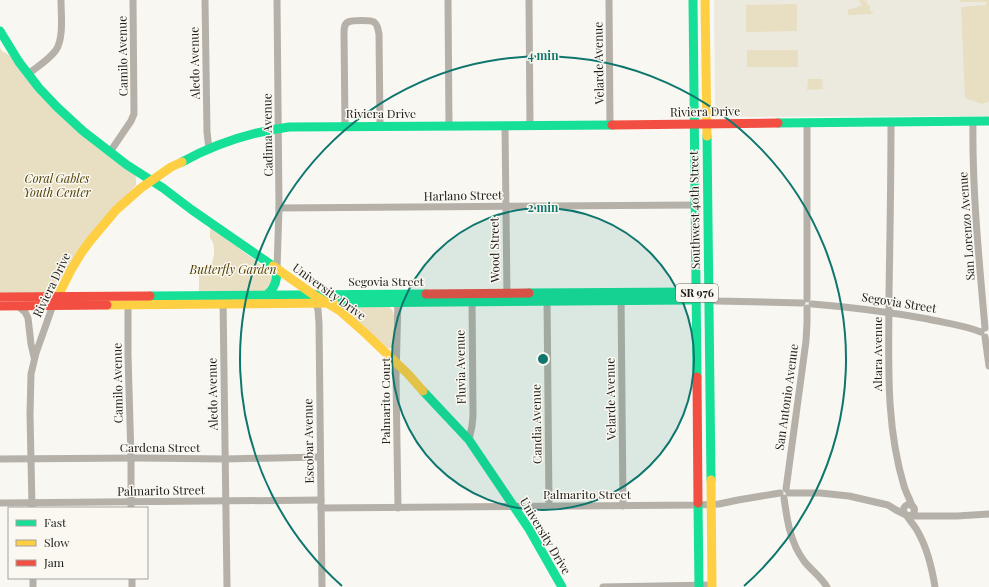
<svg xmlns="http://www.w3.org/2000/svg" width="989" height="587" viewBox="0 0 989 587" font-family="'Playfair Display',serif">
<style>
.built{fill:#ece9de}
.green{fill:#e8dec1}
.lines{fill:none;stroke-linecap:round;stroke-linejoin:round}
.street{stroke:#b5b1a8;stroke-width:7}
.fast{stroke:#16e098;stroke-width:9}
.slow{stroke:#ffcf43;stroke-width:9}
.jam{stroke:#f24e42;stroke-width:9}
.ring{fill:none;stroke:#0f766e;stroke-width:2}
.labels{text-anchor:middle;stroke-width:3;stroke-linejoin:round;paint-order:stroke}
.shield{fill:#faf8f0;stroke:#62615c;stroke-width:1}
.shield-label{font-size:11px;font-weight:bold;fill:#21201d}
.street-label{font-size:12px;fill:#21201d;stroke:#faf8f0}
.park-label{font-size:12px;font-style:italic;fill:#4e3d01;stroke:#faf8f0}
.centre{fill:#0f766e;stroke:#faf8f0;stroke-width:2}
.ring-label{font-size:12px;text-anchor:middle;font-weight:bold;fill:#0f766e;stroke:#faf8f0;stroke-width:3;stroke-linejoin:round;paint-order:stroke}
</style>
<rect width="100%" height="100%" fill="#f8f7f2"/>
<polygon class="built" points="714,0 989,0 989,116 723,117 719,115 716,112 715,108"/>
<g class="green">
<polygon points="859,0 864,0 864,1 867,0 867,4 870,6 870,11 873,12 873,14 848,15 848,9 852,9 862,5"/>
<polygon points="960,0 989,0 989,101 982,104 965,98 961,7 986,5 986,2 960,2"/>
<polygon points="797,4 797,31 746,32 746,5"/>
<polygon points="0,48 2,51 9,55 135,175 136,178 136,185 123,199 65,272 57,285 57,287 50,293 0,294"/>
<rect x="747" y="50" width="51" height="17"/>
<polygon points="808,79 822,79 823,89 807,90"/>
<path d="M210,226L273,274L274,277L265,292L199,293V274L208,272C213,263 218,247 210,238Z"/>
<path d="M348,307H389C392,309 393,311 394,315L393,344L392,348H388L386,347L346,311Z"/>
</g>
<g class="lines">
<g class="street">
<polyline points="205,0 207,132 209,149"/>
<polyline points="277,0 279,208 277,269"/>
<polyline points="448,0 449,126"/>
<polyline points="529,0 530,126"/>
<polyline points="609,0 610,125"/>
<path d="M28,74C37,67 50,59 56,50C64,38 61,14 61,0"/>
<path d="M973,121C972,190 979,259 985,328"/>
<path d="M891,122C891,179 890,237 889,294C889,360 885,423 904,486C906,493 910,499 912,506"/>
<polyline points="807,123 807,299"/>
<path d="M345,126L344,33C344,29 344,24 348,22C352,20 371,20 374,22C378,25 378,30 379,34L380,126"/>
<polyline points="505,126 507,297"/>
<polyline points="110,152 131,121 134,114 133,0"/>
<polyline points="279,208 695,205"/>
<polyline points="547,297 549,506"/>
<polyline points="621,297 623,506"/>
<polyline points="697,297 717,301 802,303"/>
<polyline points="315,299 318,310 319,323 322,587"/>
<polyline points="223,300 227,587"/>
<path d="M812,304C851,307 889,312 928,319C945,323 964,325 981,332"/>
<polyline points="128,305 128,355 131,458 131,508"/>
<polyline points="18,306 25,312 28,318 31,344 34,357"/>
<polyline points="985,337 989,366"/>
<polyline points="469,440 472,426 473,416 472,298"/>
<polyline points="0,459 139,458 225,459 320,457"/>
<polyline points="786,489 806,341 807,323 807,308"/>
<polyline points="789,493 820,493 849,496 888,505 896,510 904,514"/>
<path d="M784,498C787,520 790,542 804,561C811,570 821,577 827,587"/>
<polyline points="0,503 321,500"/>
<circle cx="909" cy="510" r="5.5"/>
<polyline points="32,507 30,414 31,374 36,353 53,305"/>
<polyline points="321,508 698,505 719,504 738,500 780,493"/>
<polyline points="398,508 396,378 398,298"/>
<path d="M907,516C910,521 915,526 918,532C927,548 932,568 935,587"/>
<polyline points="912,516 957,516 989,514"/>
<polyline points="33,578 33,587"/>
<polyline points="132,578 132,587"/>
<polyline points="603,587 712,585"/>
</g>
<g class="fast">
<polyline points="693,0 697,377"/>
<polyline points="0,31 19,62 39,88 57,107 83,131 127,165 163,188 192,210 273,266"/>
<polyline points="778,123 989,121"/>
<polyline points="707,136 711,480"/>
<path d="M182,162C215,144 251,132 289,127L612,125"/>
<path d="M267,295C275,288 277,280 277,269"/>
<polyline points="150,296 426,294"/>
<polyline points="334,303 691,300 697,297 691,292 529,293"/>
<polyline points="423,391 469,440 529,529 562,587"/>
<polyline points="698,503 699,587"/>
</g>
<g class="slow">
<polyline points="705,0 707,136"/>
<polyline points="273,266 314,295 340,311 366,334 408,374 423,391"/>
<polyline points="55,302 71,270 82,252 90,241 116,210 141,188 171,167 182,162"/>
<polyline points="107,305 334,303"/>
<polyline points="711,480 712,587"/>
</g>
<g class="jam">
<polyline points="612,125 778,123"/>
<polyline points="426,294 529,293"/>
<polyline points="0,297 150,296"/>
<polyline points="0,306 107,305"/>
<polyline points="697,377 698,503"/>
</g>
</g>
<circle cx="543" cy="359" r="151" fill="#0f766e" fill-opacity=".12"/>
<g class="ring">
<circle cx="543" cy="359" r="151"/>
<path d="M342 586A303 303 0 1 1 744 586"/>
</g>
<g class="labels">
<rect class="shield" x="676" y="284" width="42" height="18" rx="3"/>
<g class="shield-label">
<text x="697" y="297">SR 976</text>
</g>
<g class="street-label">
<text transform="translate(123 56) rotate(-91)" y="4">Camilo Avenue</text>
<text transform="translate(195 63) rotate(-91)" y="4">Aledo Avenue</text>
<text transform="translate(599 63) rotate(-91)" y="4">Velarde Avenue</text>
<text transform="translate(705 112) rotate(-1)" y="4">Riviera Drive</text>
<text x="381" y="118">Riviera Drive</text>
<text transform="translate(268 135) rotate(-91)" y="4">Cadima Avenue</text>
<text transform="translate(463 196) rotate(-1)" y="4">Harlano Street</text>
<text transform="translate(695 210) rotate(-91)" y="4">Southwest 40th Street</text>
<text transform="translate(967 226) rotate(-94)" y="4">San Lorenzo Avenue</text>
<text transform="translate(495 250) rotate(-91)" y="4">Wood Street</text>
<text x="386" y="286">Segovia Street</text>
<text transform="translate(52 285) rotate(-64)" y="4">Riviera Drive</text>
<text transform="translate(329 292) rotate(36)" y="4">University Drive</text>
<text transform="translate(899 303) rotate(9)" y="4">Segovia Street</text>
<text transform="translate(878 354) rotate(-90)" y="4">Altara Avenue</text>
<text transform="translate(461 367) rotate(-91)" y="4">Fluvia Avenue</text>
<text transform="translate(118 383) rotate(-91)" y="4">Camilo Avenue</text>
<text transform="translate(213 394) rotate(-91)" y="4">Aledo Avenue</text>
<text transform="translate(787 397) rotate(-82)" y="4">San Antonio Avenue</text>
<text transform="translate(611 399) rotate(-91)" y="4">Velarde Avenue</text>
<text transform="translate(386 401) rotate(-90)" y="4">Palmarito Court</text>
<text transform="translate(537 424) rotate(-91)" y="4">Candia Avenue</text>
<text transform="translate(309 441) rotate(-91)" y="4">Escobar Avenue</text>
<text x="160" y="452">Cardena Street</text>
<text transform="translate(161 491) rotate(-1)" y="4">Palmarito Street</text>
<text x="587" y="499">Palmarito Street</text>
<text transform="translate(545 536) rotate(59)" y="4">University Drive</text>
</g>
<g class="park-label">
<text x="57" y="183">Coral Gables<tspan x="57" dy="14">Youth Center</tspan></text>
<text x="233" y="274">Butterfly Garden</text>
</g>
</g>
<circle cx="543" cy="359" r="6" class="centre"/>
<g class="ring-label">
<text x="543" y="60">4 min</text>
<text x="543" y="212">2 min</text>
</g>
<rect x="8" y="507" width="140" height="72" fill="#faf8f0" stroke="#a3a29c"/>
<rect x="16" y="520" width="20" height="6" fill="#16e098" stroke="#a3a29c"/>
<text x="44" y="527" font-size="12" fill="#21201d">Fast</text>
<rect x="16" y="540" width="20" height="6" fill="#ffcf43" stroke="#a3a29c"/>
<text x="44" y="547" font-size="12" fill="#21201d">Slow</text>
<rect x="16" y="560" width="20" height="6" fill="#f24e42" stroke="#a3a29c"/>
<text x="44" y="567" font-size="12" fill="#21201d">Jam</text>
</svg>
